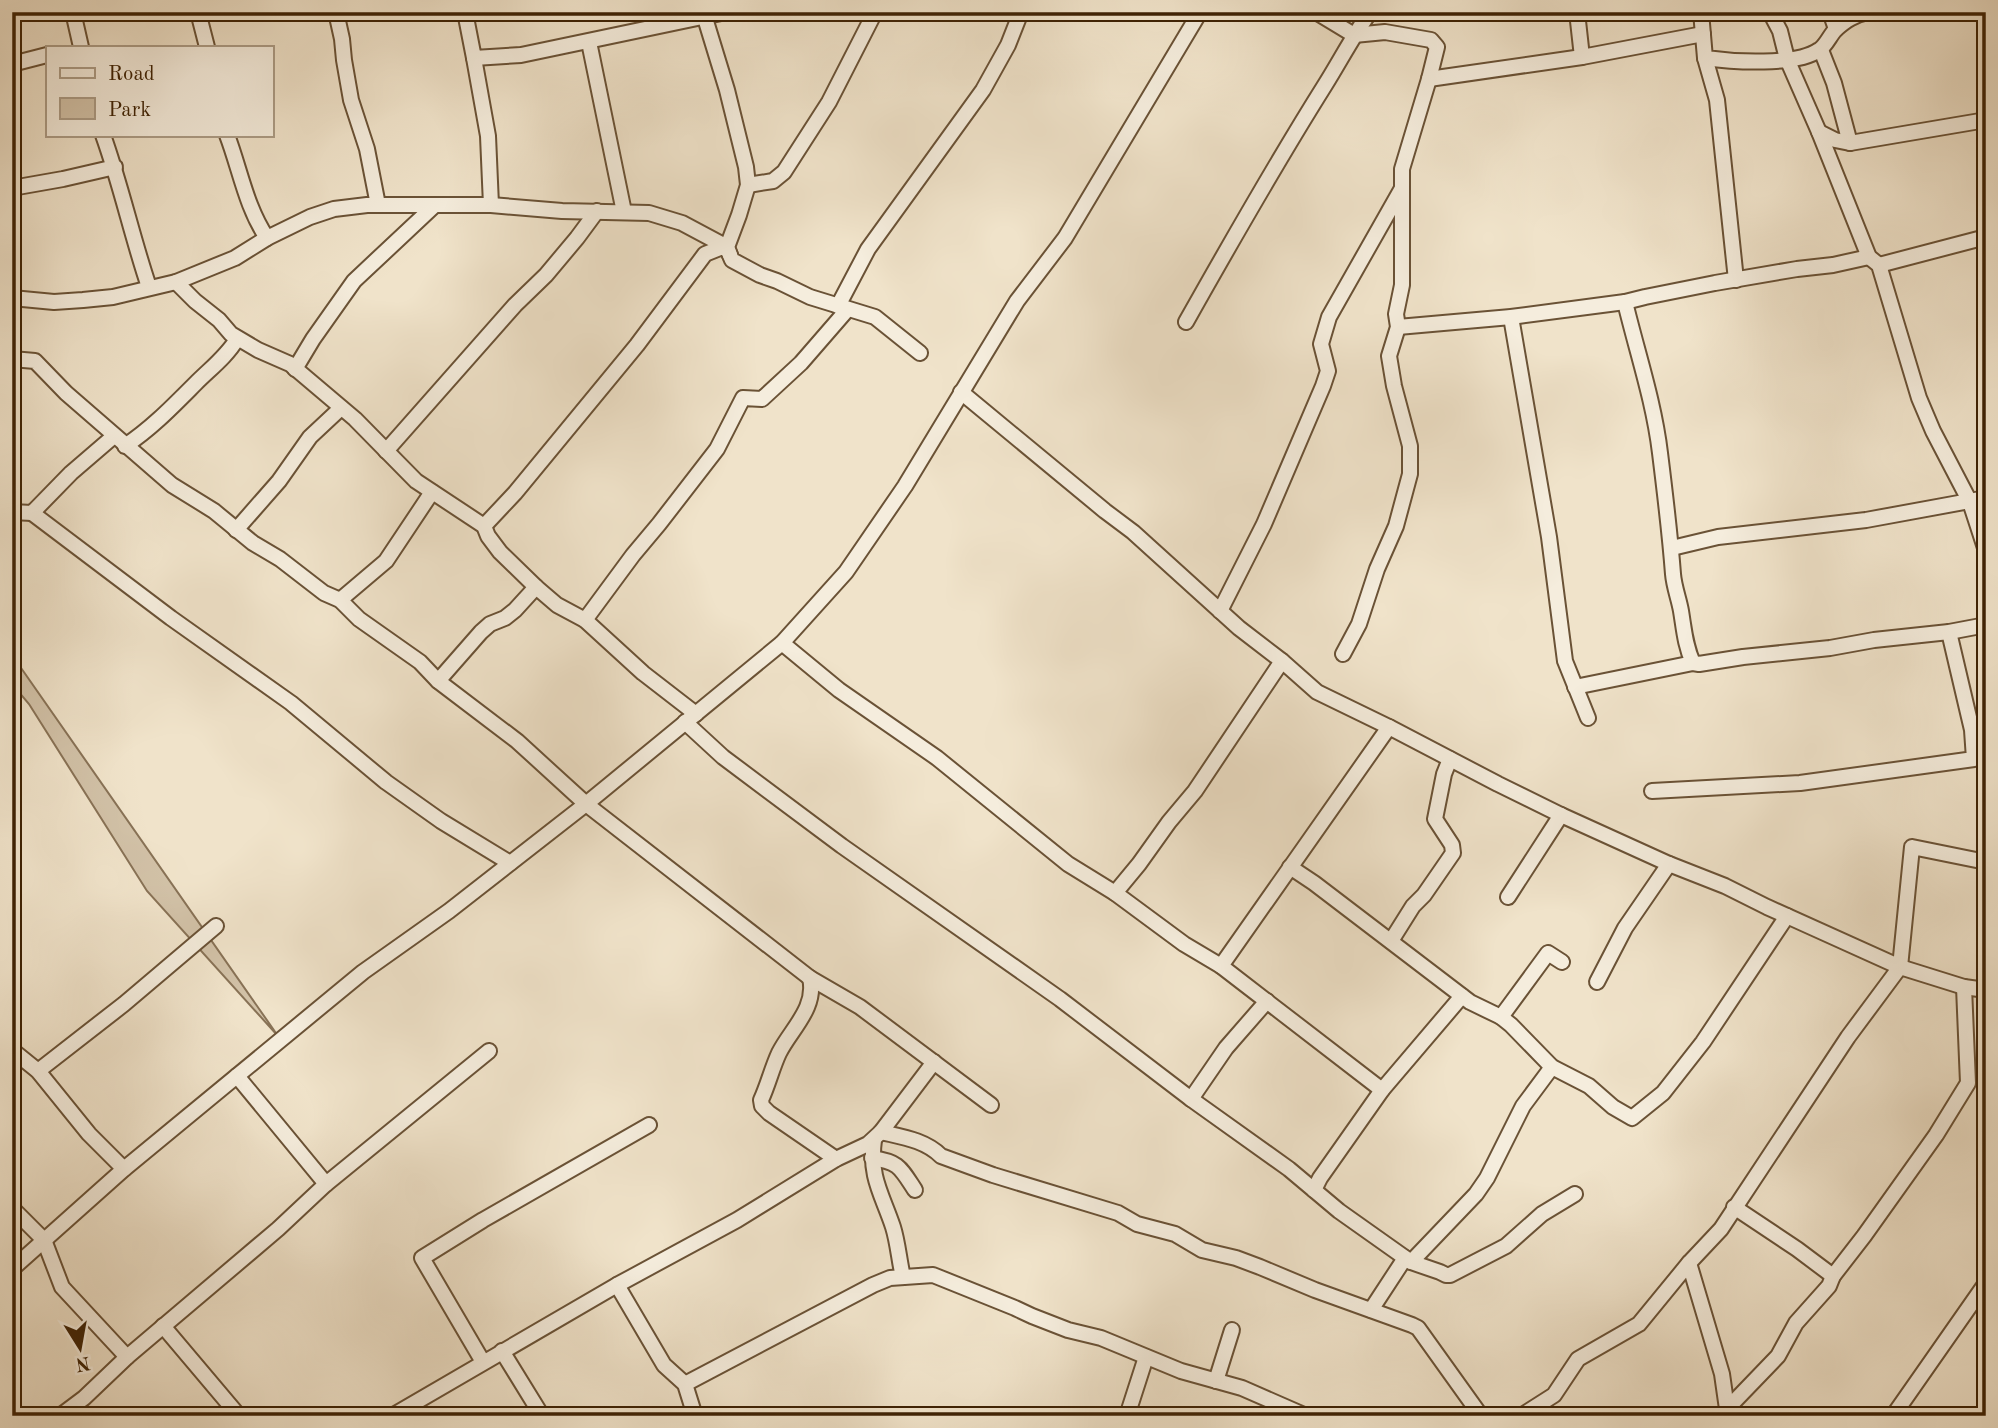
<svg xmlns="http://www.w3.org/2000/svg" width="1998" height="1428" viewBox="0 0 1998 1428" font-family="'Old Standard TT',serif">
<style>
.green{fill:#d2c2a8;stroke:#887256;stroke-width:2}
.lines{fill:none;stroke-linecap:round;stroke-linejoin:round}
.minor-casing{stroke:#6a5236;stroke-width:18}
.minor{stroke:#f5eddd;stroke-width:14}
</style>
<rect width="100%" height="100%" fill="#f0e3ca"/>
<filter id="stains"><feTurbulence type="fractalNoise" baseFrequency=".00286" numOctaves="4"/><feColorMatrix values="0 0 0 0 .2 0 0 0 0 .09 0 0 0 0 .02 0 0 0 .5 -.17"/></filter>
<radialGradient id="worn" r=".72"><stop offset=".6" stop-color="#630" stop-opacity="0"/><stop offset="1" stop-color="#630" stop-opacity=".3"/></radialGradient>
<polygon class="green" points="12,655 278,1036 147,891 29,704 12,684"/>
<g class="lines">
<g class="minor-casing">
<g id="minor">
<polyline points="73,12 81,47"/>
<polyline points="198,12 207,47"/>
<polyline points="336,12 342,39 344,60 351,100 367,149 378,205"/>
<polyline points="465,12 474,58 521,55 726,12"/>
<polyline points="1316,12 1354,35 1385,32 1431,40 1437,47 1429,79 1402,169 1402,285 1396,314 1398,327 1389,356 1394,386 1410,446 1410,474 1396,526 1377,569 1359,624 1343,654"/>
<polyline points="1577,12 1582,57"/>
<path d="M1701,12L1705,58C1733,62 1796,66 1819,50C1826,46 1830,35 1836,29L1830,12"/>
<polyline points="1770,12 1780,31 1787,59 1819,132 1869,257 1879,265 1919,398 1933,431 1970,502 1986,551"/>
<polyline points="705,18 727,90 746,167 748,185 739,215 727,247 730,255"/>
<path d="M1836,29C1846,20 1854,15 1868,12"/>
<polyline points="589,42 624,212"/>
<polyline points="1821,50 1834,83 1850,143"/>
<polyline points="474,58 488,136 491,205"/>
<polyline points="1705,58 1717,100 1736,280"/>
<polyline points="12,64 47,55"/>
<polyline points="1429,79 1582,57 1703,34"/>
<polyline points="1819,132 1835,140 1850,143 1986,120"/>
<path d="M103,135C121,185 132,237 149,287"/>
<path d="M227,135C240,169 246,207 267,238"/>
<polyline points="748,185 773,181 784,172 829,102 875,12"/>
<polyline points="12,188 63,179 115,167"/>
<polyline points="1879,265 1986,237"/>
<polyline points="176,282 195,301 219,320 231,334 258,350 290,364 355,419 416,481 484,526 488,536 500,552 536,587 557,605 585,620 643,673 696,714"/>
<polyline points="12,298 54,302 83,300 113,297 176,282 235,258 267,238 310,217 334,209 367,205 491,205 562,211 649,213 682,223 727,247"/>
<path d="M1625,302C1637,352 1654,402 1660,453C1665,493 1670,534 1673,574C1674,587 1679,599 1681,611C1684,629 1685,645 1693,663L1699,664L1743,657L1830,648L1874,640L1949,632L1986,625"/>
<polyline points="838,306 868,249 983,90 1008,45 1021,12"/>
<polyline points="1511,317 1549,537 1565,661 1588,718"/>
<path d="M1186,322C1231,242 1276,163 1325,85C1340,61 1353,36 1370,12"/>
<polyline points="1398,327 1511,317 1625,302 1645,297 1715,283 1797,269 1833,265 1869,257"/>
<polyline points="12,359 35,361 66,393 172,485 214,511 253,543 280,559 324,593 340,600 359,619 420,662 438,681"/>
<polyline points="295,369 313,339 354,281 435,205"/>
<polyline points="961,392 1105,511 1133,532 1239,628 1282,661 1317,692 1389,727 1498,784 1561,815 1669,864 1725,886 1767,907 1900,967 1964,987 1986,990"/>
<path d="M125,446C152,428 173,406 196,383C210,369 227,356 237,339"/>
<polyline points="386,451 515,305 546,275 577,238 597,211"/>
<polyline points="12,512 32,513 71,473 114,436"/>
<polyline points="32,513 171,618 291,703 386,782 441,821 510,863"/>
<polyline points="484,526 515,493 637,345 705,254 720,248 727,248 732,260 760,275 777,281 810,297 875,317 920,353"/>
<polyline points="236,530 279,481 310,437 341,408"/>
<polyline points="1672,548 1718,537 1866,520 1986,498"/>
<polyline points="536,587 515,610 505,618 490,624 481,632 438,681 517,741 586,804 810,978 860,1007 991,1105"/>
<polyline points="340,600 386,561 432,492"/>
<polyline points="1220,611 1264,524 1323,386 1328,371 1321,344 1329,317 1401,190"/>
<polyline points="585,620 633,555 659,524 717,449 743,398 762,399 801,363 847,310"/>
<polyline points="782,643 839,690 937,758 1068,864 1115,893 1184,944 1221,966"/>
<polyline points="1575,687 1693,663"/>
<polyline points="685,722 723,757 842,846 1060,999 1191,1099 1289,1169 1339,1211 1411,1262 1440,1272 1446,1275 1450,1275 1506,1246 1542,1214 1575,1194"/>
<polyline points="1652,791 1800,783 1974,759 1972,730 1949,632"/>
<polyline points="1290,867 1314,883 1470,1002 1501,1017 1511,1025 1552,1067 1589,1086 1613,1107 1632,1118 1663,1093 1703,1042 1787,916"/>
<polyline points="1115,893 1139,864 1169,822 1195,791 1282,661"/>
<polyline points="1508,897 1561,815"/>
<polyline points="1391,941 1413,906 1424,895 1453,853 1452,845 1435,819 1444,774 1450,759"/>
<path d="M810,978C817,1008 791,1029 779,1053C772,1068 768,1085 761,1100L762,1106L769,1113L836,1159"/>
<polyline points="1597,982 1625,928 1669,864"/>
<polyline points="1501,1017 1548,953 1562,962"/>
<polyline points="12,1050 38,1071 89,1134 124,1169"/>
<polyline points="38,1071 124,1004 216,926"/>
<polyline points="237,1076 326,1184"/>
<polyline points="1382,1090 1221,966 1389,727"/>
<polyline points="1191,1099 1226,1048 1267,1001"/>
<path d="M881,1132C902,1137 925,1140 941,1156L993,1175L1118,1213L1137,1224L1175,1234L1202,1250L1236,1258L1260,1267L1315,1290L1412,1325L1418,1328L1481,1416"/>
<path d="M874,1140C869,1177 882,1194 893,1227C898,1243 899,1260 903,1277"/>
<path d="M872,1158C899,1162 900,1167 915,1190"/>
<polyline points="1314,1190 1320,1178 1382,1090 1462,996"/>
<polyline points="1734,1207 1797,1249 1833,1276"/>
<polyline points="12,1208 44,1240 62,1287 127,1357 278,1229 326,1184 489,1051"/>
<polyline points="1411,1262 1476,1194 1487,1178 1523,1106 1552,1067"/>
<polyline points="1689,1263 1722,1374 1727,1409 1725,1414"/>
<polyline points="12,1269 124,1169 363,972 449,911 586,804 782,643 846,572 905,486 1017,301 1065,238 1200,12"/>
<polyline points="617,1285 664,1365 685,1384 695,1416"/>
<polyline points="1371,1310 1405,1258"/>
<polyline points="163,1326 239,1416"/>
<polyline points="502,1351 542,1416"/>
<polyline points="483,1362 422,1258 483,1220 649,1125"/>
<polyline points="1216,1381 1232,1330"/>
<polyline points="685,1384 873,1285 890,1278 933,1275 1015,1308 1032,1316 1068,1330 1101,1338 1181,1371 1242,1388 1306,1416"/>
<polyline points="60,1416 84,1398 127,1357"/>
<polyline points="392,1416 617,1285 737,1220 836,1159 868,1144 881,1132 934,1062"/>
<polyline points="898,1416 924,1416"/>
<polyline points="1127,1416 1146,1357"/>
<polyline points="1521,1416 1554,1395 1578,1359 1639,1324 1689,1263 1721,1229 1848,1037 1900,967 1912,847 1986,862"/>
<polyline points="1732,1416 1727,1409 1778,1356 1796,1323 1829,1286 1833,1276 1864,1236 1936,1135 1968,1083 1964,987"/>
<polyline points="1893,1416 1986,1283"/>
</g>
</g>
<use href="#minor" class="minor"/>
</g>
<rect width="1998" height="1428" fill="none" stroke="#f0e3ca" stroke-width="42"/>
<rect x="14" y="14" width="1970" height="1400" fill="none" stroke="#3e2204" stroke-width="3.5"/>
<rect x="21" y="21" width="1956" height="1386" fill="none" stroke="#3e2204" stroke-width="2"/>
<rect x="46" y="46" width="228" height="91" fill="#f5eddd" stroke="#ac9c86" stroke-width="2"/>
<rect x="60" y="68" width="35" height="10" fill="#f5eddd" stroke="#ac9c86" stroke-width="2"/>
<text x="108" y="80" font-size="21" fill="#3e2204">Road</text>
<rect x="60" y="98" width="35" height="21" fill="#d2c2a8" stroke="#ac9c86" stroke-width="2"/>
<text x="108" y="116" font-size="21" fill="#3e2204">Park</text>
<g transform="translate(80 1348) rotate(169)" stroke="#f5eddd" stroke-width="5" paint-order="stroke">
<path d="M0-5L12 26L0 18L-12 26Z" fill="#3e2204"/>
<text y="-10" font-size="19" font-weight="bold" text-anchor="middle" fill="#3e2204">N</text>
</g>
<rect width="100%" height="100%" filter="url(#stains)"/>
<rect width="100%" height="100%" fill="url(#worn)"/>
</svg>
